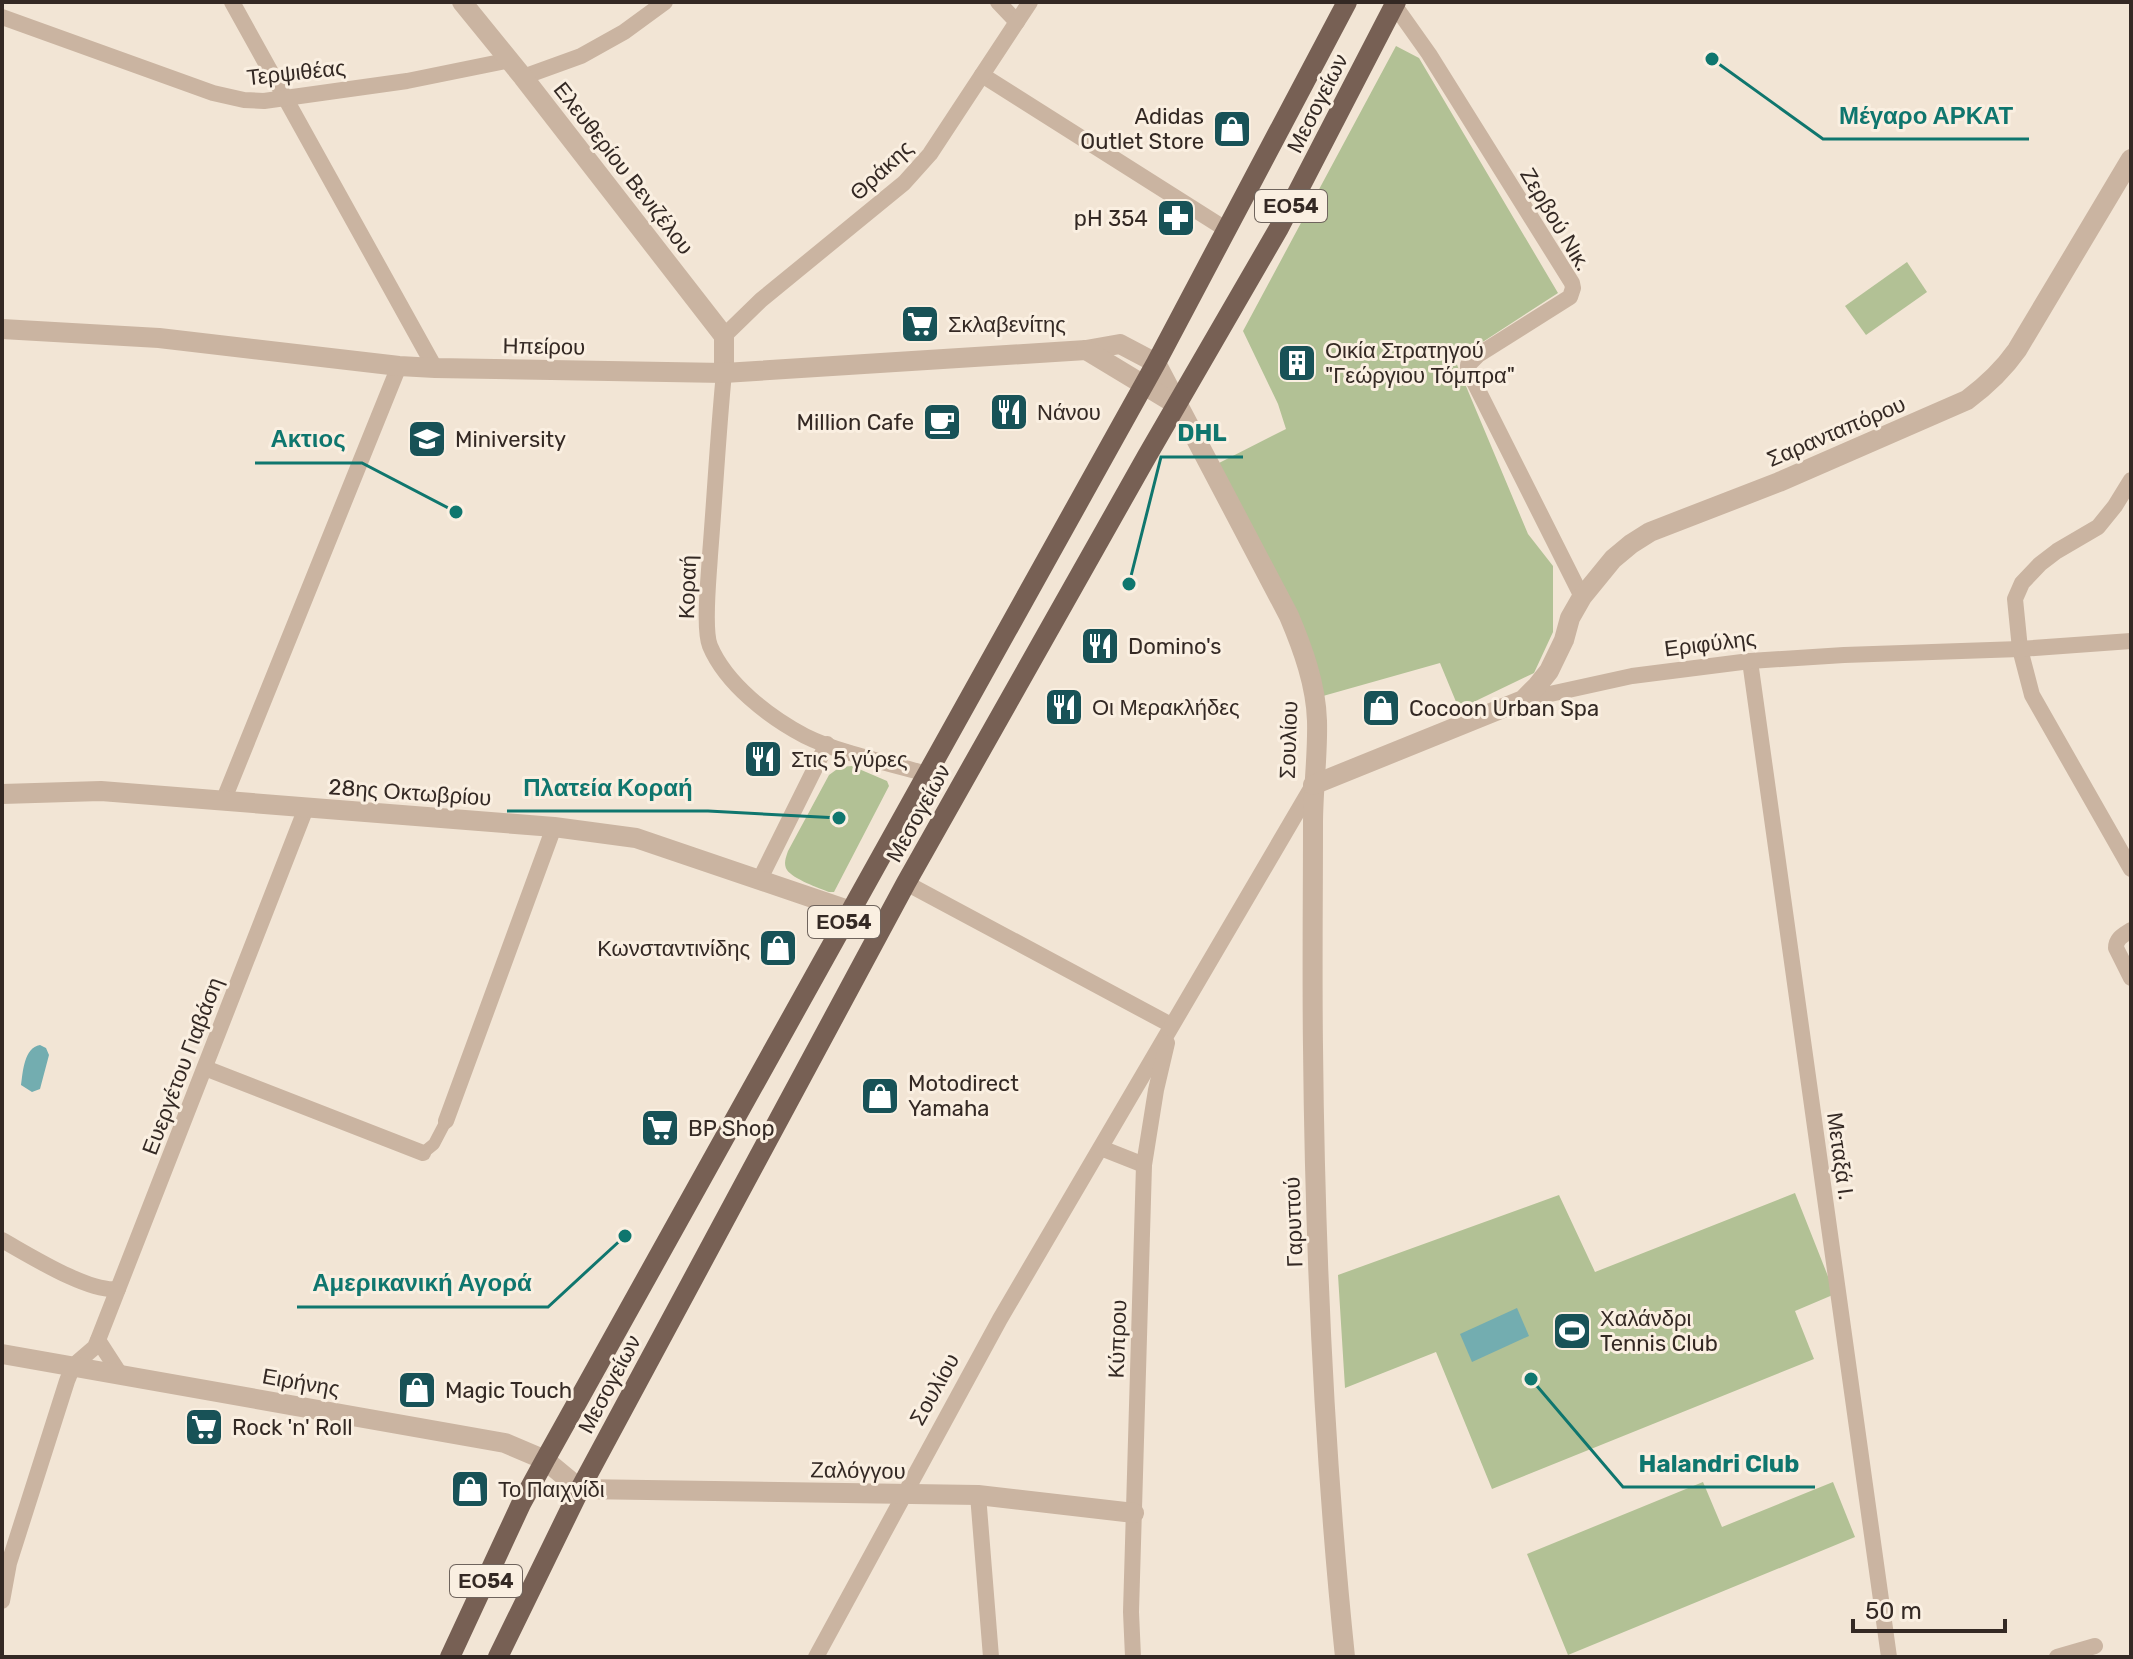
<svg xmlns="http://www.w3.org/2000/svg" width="2133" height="1659" font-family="Rubik,sans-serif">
<rect width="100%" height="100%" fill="#f2e5d5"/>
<!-- green -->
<g fill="#b2c195">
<polygon points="1396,46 1419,58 1558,293 1455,360 1528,534 1553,566 1553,632 1534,673 1459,709 1440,663 1323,696 1219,463 1286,429 1278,404 1243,331"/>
<polygon points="1907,262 1927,292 1866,335 1845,306"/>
<path d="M852,766L887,781L889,786L834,892H829C819,888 793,879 787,870C783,864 786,857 788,851L829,775L840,767Z"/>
<polygon points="1795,1193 1835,1294 1795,1311 1814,1359 1492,1489 1436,1352 1345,1388 1338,1275 1559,1195 1595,1272"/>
<polygon points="1703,1482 1722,1527 1833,1482 1855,1537 1568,1655 1527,1554"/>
</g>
<!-- water -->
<g fill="#73adb0">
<path d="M40,1045L46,1048L49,1055L40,1089L32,1092L21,1085C23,1071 24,1048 40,1045Z"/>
<polygon points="1517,1308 1529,1336 1472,1362 1460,1334"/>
</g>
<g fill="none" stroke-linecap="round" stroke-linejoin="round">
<!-- pedestrian -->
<polyline stroke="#cab4a1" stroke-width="12" points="423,1153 434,1144 446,1121"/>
<!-- minor -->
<g stroke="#cab4a1" stroke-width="16">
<polyline points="232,2 435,368"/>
<polyline points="998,2 1017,22"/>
<polyline points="1395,6 1429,54 1572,283 1573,288 1570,297 1478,355 1468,365 1468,370 1582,597"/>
<polyline points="2,17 213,93 244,100 264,101 407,81 510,60"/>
<polyline points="982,75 1227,230"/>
<polyline points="523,77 581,56 624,32 665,2"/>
<polyline points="724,336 761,300 904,183 930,154 1030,2"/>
<path d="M724,373C718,434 715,494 710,555C709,575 703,629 710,646C726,684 769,717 805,736C839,753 889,763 927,774"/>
<polyline points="2131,480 2115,506 2098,527 2057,551 2040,564 2022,583 2015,599 2020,649 2032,695 2131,869"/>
<polyline points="1750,661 1889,1657"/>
<polyline points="1523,700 1632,676 1750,661 1844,655 2020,649 2131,641"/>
<polyline points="224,799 399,366"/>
<polyline points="759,881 827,744"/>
<polyline points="906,883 1171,1025"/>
<path d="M2131,930C2124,935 2116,938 2116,948L2131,978"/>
<polyline points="205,1068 423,1153"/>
<polyline points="446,1121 554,827"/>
<polyline points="1101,1148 1144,1165"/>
<path d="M2,1240C29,1255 89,1293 118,1289"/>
<polyline points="98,1340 120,1374"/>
<polyline points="978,1495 991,1657"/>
<polyline points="2,1601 9,1563 67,1381 73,1366 95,1347 98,1340 306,808"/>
<polyline points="816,1657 1000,1319 1313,785"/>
<polyline points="1133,1657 1131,1612 1144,1165 1156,1090 1167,1043"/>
<polyline points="2057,1657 2095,1646"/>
</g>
<!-- tertiary -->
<g stroke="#cab4a1" stroke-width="20">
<polyline points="462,2 523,77 724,336 724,373"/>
<path d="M2,329L159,338L399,366L435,368L724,373L1086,350L1120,344L1156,363L1289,616C1303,649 1316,685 1317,721C1318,755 1313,789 1313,824C1313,898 1312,973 1313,1047C1315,1250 1324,1455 1345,1657"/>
<polyline points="1086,350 1177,405"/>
<path d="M1313,785L1523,700L1537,686L1549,671L1564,640L1570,618L1582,597L1613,559L1631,544L1650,532L1779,482L1967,400C1987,385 2003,370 2017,350L2131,159"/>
<polyline points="2,794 101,791 554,827 636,838 851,911"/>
<polyline points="2,1354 505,1443 545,1460 580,1489 978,1495 1134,1513"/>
</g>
<!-- primary -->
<g stroke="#776054" stroke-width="20">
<polyline points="450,1657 521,1504 545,1460 1156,363 1347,2"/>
<polyline points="498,1657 580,1489 906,883 1147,456 1279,228 1396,2"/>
</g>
</g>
<!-- icons -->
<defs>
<symbol id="shop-square" viewBox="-11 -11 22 22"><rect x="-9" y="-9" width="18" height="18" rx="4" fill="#185257" stroke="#faefe1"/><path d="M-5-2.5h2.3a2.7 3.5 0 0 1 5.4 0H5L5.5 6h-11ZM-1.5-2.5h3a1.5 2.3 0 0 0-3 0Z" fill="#fff"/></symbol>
<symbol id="pharmacy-square" viewBox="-11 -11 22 22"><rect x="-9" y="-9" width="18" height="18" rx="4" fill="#185257" stroke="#faefe1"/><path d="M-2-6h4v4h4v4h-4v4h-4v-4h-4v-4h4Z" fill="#fff"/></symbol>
<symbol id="supermarket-square" viewBox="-11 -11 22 22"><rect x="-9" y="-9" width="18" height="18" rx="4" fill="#185257" stroke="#faefe1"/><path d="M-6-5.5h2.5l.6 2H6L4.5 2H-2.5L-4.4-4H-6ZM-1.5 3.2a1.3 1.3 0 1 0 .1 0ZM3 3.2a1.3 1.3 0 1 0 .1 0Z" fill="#fff"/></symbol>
<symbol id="building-square" viewBox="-11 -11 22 22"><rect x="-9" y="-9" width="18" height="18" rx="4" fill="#185257" stroke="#faefe1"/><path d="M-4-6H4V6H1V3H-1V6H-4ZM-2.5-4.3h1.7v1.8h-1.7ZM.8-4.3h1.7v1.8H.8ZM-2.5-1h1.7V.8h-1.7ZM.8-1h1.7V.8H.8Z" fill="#fff"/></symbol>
<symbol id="restaurant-square" viewBox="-11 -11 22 22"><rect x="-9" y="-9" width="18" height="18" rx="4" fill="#185257" stroke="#faefe1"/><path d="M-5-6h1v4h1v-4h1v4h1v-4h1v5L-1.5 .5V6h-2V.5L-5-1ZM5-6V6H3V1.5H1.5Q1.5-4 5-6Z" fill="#fff"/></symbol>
<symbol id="cafe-square" viewBox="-11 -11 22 22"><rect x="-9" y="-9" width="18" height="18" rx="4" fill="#185257" stroke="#faefe1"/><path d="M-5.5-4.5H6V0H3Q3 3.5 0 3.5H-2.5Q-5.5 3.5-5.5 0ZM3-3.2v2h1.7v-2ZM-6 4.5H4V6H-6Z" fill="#fff"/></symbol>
<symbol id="school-square" viewBox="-11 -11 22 22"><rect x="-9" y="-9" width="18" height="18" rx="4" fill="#185257" stroke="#faefe1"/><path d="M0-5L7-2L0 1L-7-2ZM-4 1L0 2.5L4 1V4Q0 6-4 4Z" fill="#fff"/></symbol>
<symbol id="stadium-square" viewBox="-11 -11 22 22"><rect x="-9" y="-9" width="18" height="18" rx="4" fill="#185257" stroke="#faefe1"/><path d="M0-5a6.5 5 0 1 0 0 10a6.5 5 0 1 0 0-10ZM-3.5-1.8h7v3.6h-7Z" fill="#fff"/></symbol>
</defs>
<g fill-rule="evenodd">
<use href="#shop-square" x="1210" y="107" width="44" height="44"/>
<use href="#pharmacy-square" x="1154" y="196" width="44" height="44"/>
<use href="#supermarket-square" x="898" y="302" width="44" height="44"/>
<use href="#building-square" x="1275" y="341" width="44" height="44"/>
<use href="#restaurant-square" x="987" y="390" width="44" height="44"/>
<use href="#cafe-square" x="920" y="400" width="44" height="44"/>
<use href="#school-square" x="405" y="417" width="44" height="44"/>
<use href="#restaurant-square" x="1078" y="624" width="44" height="44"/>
<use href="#restaurant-square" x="1042" y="685" width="44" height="44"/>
<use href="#shop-square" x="1359" y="686" width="44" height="44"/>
<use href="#restaurant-square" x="741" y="737" width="44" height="44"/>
<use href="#shop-square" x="756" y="926" width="44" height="44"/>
<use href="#shop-square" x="858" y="1074" width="44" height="44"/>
<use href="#supermarket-square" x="638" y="1106" width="44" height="44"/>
<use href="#stadium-square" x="1550" y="1309" width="44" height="44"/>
<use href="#shop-square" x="395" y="1368" width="44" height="44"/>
<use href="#supermarket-square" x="182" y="1405" width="44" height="44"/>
<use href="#shop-square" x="448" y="1467" width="44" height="44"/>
</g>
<g text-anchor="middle" stroke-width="6" stroke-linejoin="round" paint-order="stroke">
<!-- shield labels -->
<g fill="#faefe1" stroke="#6f645d" stroke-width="2">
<rect x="1255" y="190" width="72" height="32" rx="6"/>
<rect x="808" y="906" width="72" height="32" rx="6"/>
<rect x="450" y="1565" width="72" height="32" rx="6"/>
</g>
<g font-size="20" font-weight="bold" fill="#342924">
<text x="1291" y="213">ΕΟ54</text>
<text x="844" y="929">ΕΟ54</text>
<text x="486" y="1588">ΕΟ54</text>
</g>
<!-- street labels -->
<g font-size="22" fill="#342924" stroke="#faefe1">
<text transform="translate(296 72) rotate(-6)" y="8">Τερψιθέας</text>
<text transform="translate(1317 103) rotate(-63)" y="8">Μεσογείων</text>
<text transform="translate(624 168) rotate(52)" y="8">Ελευθερίου Βενιζέλου</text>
<text transform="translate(881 170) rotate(-43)" y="8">Θράκης</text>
<text transform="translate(1556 219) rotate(59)" y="8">Ζερβού Νικ.</text>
<text transform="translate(544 346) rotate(1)" y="8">Ηπείρου</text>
<text transform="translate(1836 431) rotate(-23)" y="8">Σαρανταπόρου</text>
<text transform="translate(687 587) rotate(-88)" y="8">Κοραή</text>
<text transform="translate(1710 643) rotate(-7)" y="8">Εριφύλης</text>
<text transform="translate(1288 740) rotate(-88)" y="8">Σουλίου</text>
<text transform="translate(410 792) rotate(4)" y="8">28ης Οκτωβρίου</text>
<text transform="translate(918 813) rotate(-61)" y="8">Μεσογείων</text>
<text transform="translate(182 1066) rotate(-69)" y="8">Ευεργέτου Γιαβάση</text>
<text transform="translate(1841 1156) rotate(82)" y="8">Μεταξά Ι.</text>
<text transform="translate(1293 1222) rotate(-92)" y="8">Γαρυττού</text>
<text transform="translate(1117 1339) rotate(-88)" y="8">Κύπρου</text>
<text transform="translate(301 1382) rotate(10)" y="8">Ειρήνης</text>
<text transform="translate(609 1384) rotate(-62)" y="8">Μεσογείων</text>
<text transform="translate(934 1389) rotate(-61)" y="8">Σουλίου</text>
<text transform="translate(858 1470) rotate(1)" y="8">Ζαλόγγου</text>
</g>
<!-- poi labels -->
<g font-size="22" fill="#342924" stroke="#faefe1" text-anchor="start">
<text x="1204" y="124" text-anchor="end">Adidas<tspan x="1204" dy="25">Outlet Store</tspan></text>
<text x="1148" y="226" text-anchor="end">pH 354</text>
<text x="948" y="332">Σκλαβενίτης</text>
<text x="1325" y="358">Οικία Στρατηγού<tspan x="1325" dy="25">"Γεώργιου Τόμπρα"</tspan></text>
<text x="1037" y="420">Νάνου</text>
<text x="914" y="430" text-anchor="end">Million Cafe</text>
<text x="455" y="447">Miniversity</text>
<text x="1128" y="654">Domino's</text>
<text x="1092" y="715">Οι Μερακλήδες</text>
<text x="1409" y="716">Cocoon Urban Spa</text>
<text x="791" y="767">Στις 5 γύρες</text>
<text x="750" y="956" text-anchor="end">Κωνσταντινίδης</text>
<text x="908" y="1091">Motodirect<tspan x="908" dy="25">Yamaha</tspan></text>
<text x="688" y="1136">BP Shop</text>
<text x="1600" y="1326">Χαλάνδρι<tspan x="1600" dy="25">Tennis Club</tspan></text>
<text x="445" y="1398">Magic Touch</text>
<text x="232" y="1435">Rock 'n' Roll</text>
<text x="498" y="1497">Το Παιχνίδι</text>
</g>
</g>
<!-- callouts -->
<path fill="none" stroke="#0f766e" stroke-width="3" d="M1712 59L1823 139H2029M1129 584L1161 457H1243M456 512L362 463H255M839 818L708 811H507M625 1236L548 1307H297M1531 1379L1623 1487H1815"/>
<g fill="#0f766e" stroke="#faefe1" stroke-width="3">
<circle cx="1712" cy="59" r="8"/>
<circle cx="1129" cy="584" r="8"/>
<circle cx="456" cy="512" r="8"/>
<circle cx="839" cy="818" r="8"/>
<circle cx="625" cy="1236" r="8"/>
<circle cx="1531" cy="1379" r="8"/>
</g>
<g font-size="24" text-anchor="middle" font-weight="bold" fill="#0f766e" stroke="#faefe1" stroke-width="6" stroke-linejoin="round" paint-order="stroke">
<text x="1926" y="124">Μέγαρο ΑΡΚΑΤ</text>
<text x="1202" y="441">DHL</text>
<text x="308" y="447">Ακτιος</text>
<text x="608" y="796">Πλατεία Κοραή</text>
<text x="422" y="1291">Αμερικανική Αγορά</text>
<text x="1719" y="1472">Halandri Club</text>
</g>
<!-- border -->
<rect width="2133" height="1659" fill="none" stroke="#342924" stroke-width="8"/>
<!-- scale -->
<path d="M1853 1619v12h152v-12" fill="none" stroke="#342924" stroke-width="4"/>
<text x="1865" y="1619" font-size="24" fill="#342924" stroke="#faefe1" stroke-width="6" paint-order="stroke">50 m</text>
</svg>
